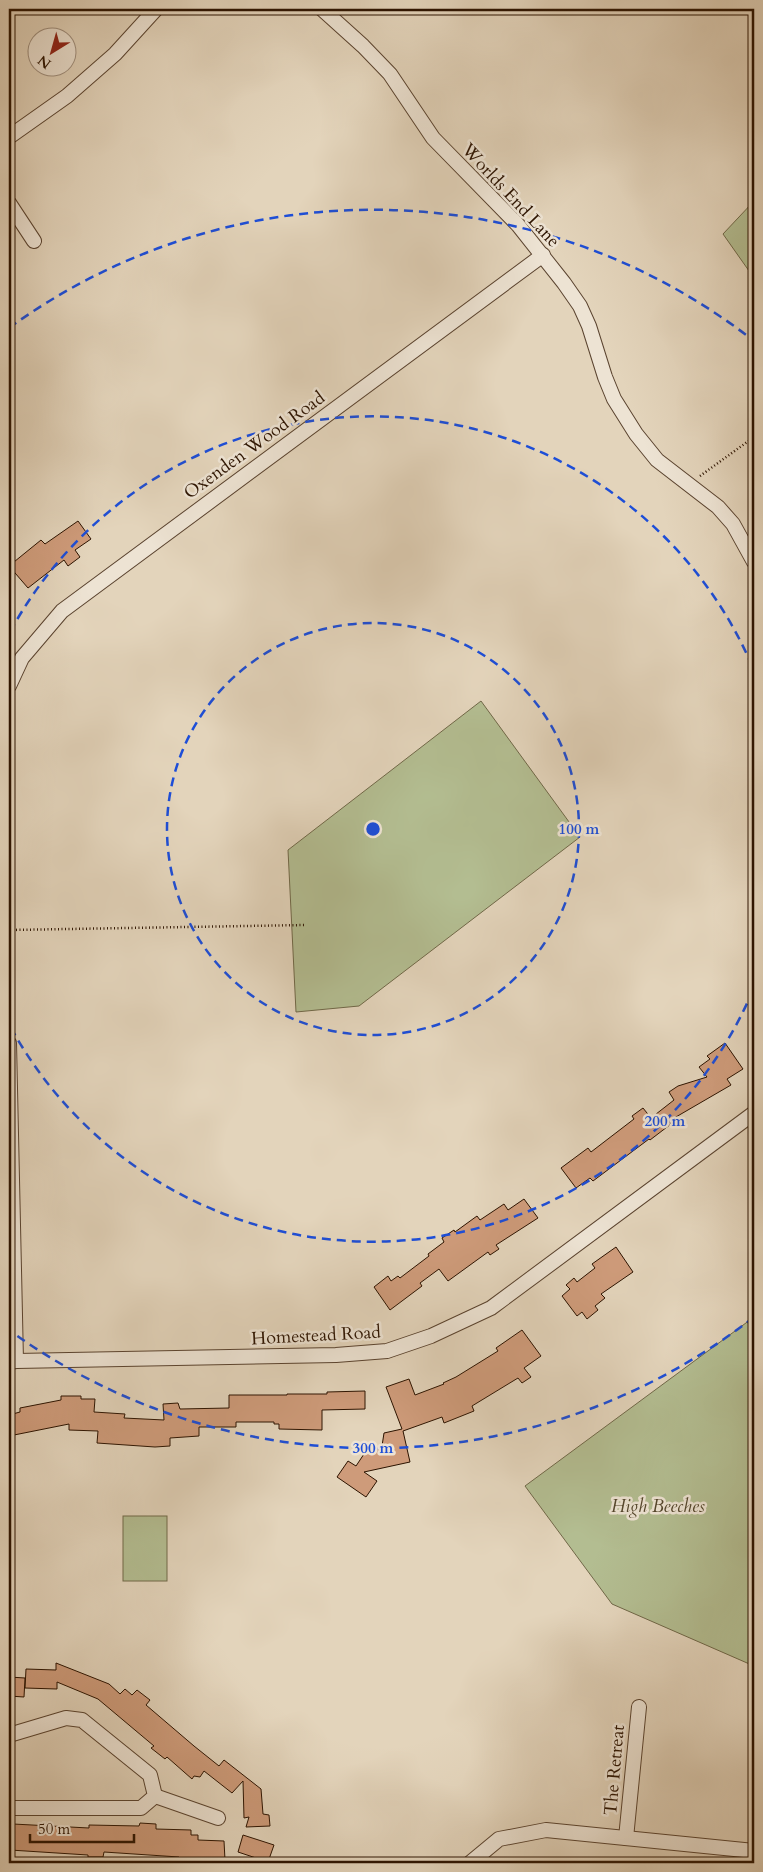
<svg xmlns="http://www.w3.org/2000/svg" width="763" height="1872" font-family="Cardo,serif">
<rect width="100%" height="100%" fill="#e3d4bb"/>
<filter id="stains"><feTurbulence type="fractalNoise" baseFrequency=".004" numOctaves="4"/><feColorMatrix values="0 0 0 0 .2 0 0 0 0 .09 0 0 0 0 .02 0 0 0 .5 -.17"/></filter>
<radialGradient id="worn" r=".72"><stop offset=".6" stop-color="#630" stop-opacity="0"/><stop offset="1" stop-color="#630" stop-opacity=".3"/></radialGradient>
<!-- green -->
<g fill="#b3bd91" stroke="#706848">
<polygon points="754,201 754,278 723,234"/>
<polygon points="481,701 580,837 359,1006 296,1012 288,850"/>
<polygon points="754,1317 754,1666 612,1604 525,1486"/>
<rect x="123" y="1516" width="44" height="65"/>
</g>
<!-- building -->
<g fill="#ce9b7a" stroke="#2c1300">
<polygon points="78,521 91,539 75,550 80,557 68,566 64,560 28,588 9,566 41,540 45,544"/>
<polygon points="725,1043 743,1069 727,1079 731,1085 669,1121 671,1124 650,1140 649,1139 593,1181 590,1178 576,1188 561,1168 588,1148 591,1152 634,1119 632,1116 643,1108 651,1118 674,1100 669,1092 678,1086 707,1077 699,1067 710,1059 707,1056"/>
<polygon points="524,1199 538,1218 496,1245 499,1249 490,1255 488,1252 448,1281 439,1269 420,1283 422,1286 390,1310 374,1287 388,1276 391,1281 398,1276 400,1278 429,1256 428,1254 444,1242 442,1238 454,1230 455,1232 477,1216 480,1220 504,1204 508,1210"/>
<polygon points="616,1247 633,1272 601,1294 605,1298 595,1306 598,1310 587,1319 582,1312 577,1316 562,1296 570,1289 566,1285 574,1278 577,1282 595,1268 592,1264"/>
<polygon points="522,1330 541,1356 524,1368 531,1377 522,1383 518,1378 472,1406 474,1411 444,1423 442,1417 403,1431 410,1462 364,1472 377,1481 366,1497 337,1477 348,1461 356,1466 366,1451 382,1446 384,1433 402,1429 386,1387 409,1379 415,1395 444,1384 443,1383 456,1377 498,1351 496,1348"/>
<polygon points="365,1391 365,1409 322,1410 322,1430 279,1429 279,1424 274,1424 274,1422 236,1422 236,1427 199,1427 199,1436 170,1438 170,1446 155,1447 97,1443 98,1431 69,1430 69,1424 9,1436 9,1415 20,1412 20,1408 61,1400 61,1396 81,1396 81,1399 95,1399 94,1412 125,1414 124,1418 164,1420 163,1404 178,1403 180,1409 229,1408 229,1395 287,1395 287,1394 327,1394 327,1392"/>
<polygon points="56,1663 109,1684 120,1694 125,1689 132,1695 137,1690 150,1700 146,1705 194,1746 219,1766 224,1760 261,1789 263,1814 269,1815 270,1826 246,1827 249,1817 244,1818 243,1781 232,1793 204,1771 200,1777 194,1776 192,1779 167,1757 165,1759 151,1748 154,1746 98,1699 57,1682 57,1689 25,1688 26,1669 56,1670"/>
<polygon points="9,1677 25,1678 24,1697 9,1696"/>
<polygon points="140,1823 156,1824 156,1829 191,1830 191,1835 198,1835 198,1840 224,1841 225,1860 198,1858 198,1861 179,1860 179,1857 104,1852 103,1857 88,1857 88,1855 10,1850 9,1827 12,1827 13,1824 89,1828 89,1825 139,1826"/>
<polygon points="243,1835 274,1845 268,1862 238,1852"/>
</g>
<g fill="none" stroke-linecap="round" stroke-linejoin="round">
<defs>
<g id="minor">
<polyline points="322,9 363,46 390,74 433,138 518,225 564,283 580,306 589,326 605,377 614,399 636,434 657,460 718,507 733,524 754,562"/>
<polyline points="9,137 67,96 115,54 156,9"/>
<polyline points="9,203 34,241"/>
<polyline points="9,686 22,658 62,611 543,255"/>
<polyline points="9,1043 16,1361"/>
<polyline points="9,1362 16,1361 336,1355 387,1351 431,1336 491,1308 754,1113"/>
<polyline points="9,1735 66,1718 82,1720 150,1775 155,1796 141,1808 9,1808"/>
<polyline points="155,1796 218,1818"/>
<polyline points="626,1838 639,1707"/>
<polyline points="470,1863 499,1839 546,1830 754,1851"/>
</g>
</defs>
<!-- minor casing -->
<use href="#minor" stroke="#5a432f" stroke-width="16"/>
<!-- path -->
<g stroke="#2c1300" stroke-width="2.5" stroke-dasharray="1 2.5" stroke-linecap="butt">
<polyline points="700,476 754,437"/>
<polyline points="9,930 305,925"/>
</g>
<!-- minor -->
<use href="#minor" stroke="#ede3d3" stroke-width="14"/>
</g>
<!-- distance rings -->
<g fill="none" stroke="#1d4ed8" stroke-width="2.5" stroke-dasharray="9 6">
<circle cx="373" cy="829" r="206"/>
<path d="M753 990A413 413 0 0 1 10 1026M10 632A413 413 0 0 1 753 668"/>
<path d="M754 1317A619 619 0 0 1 9 1330M9 328A619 619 0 0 1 754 341"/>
</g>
<g text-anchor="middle" stroke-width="5" stroke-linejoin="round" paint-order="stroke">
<!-- street labels -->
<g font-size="18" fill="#2c1300" stroke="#ede3d3">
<text transform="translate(511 195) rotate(47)" y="6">Worlds End Lane</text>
<text transform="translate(254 445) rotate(-36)" y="6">Oxenden Wood Road</text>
<text transform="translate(316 1335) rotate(-3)" y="6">Homestead Road</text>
<text transform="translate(614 1770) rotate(-85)" y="6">The Retreat</text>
</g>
<!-- park labels -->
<g font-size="18" font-style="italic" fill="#54462c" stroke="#ede3d3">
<text x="658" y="1512">High Beeches</text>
</g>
</g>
<circle cx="373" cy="829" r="8" fill="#1d4ed8" stroke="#ede3d3" stroke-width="2.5"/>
<g font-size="15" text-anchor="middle" font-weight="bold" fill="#1d4ed8" stroke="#ede3d3" stroke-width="5" stroke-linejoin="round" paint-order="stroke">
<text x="579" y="834">100 m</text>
<text x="665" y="1126">200 m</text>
<text x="373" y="1453">300 m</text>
</g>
<!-- margin -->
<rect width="763" height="1872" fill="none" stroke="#e3d4bb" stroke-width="30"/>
<rect x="10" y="10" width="743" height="1852" fill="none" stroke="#2c1300" stroke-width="2.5"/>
<rect x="15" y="15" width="733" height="1842" fill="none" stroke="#2c1300"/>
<!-- north arrow -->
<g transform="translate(52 52) rotate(217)"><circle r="24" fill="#ede3d3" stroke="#a0907f"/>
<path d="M0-4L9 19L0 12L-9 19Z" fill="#8f2418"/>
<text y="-8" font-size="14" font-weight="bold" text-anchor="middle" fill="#2c1300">N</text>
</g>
<!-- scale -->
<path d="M30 1834v8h104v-8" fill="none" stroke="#2c1300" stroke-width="2.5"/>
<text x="38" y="1834" font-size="15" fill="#2c1300" stroke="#ede3d3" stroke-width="4" paint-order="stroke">50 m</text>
<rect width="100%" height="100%" filter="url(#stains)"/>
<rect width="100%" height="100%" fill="url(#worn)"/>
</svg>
